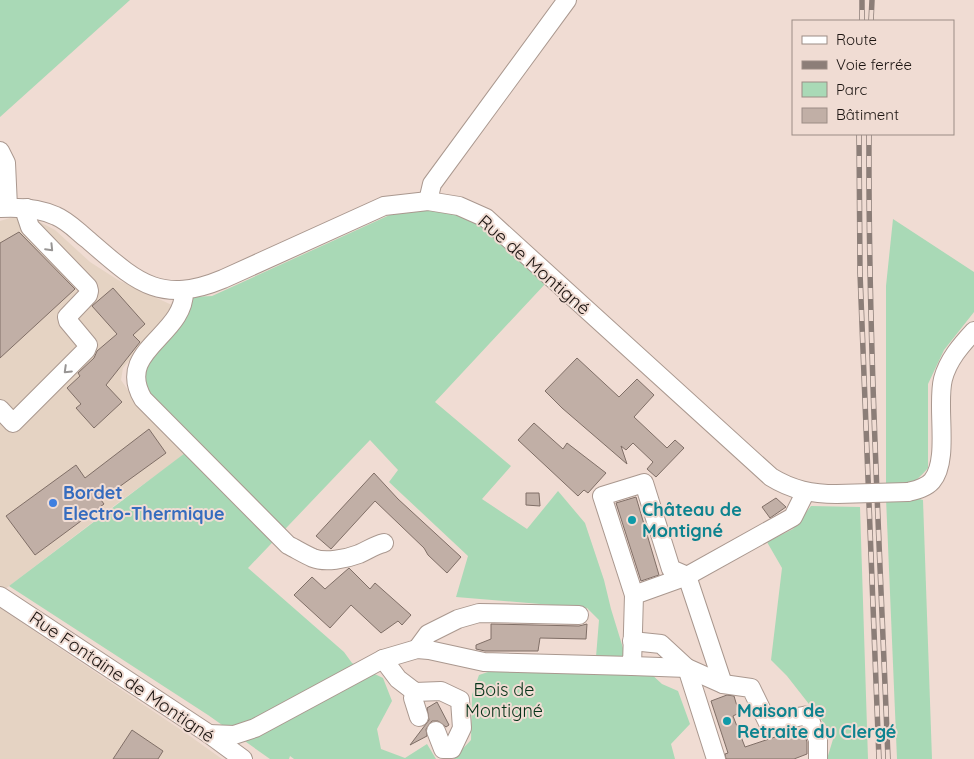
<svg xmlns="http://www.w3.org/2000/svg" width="974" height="759" font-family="Quicksand,sans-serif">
<rect width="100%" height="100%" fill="#f0dcd3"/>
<!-- industrial -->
<g fill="#e5d3c3">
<polygon points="13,217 36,220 55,230 90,262 118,280 174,306 123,368 121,380 136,402 185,454 115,505 0,593 0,221"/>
<polygon points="0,608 187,734 222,759 0,759"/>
</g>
<!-- green -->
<g fill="#a9d9b6">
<polygon points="0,0 130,0 0,117"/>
<polygon points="442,208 483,226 546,283 435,402 511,466 482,499 527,529 558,491 585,523 604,580 611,609 623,648 662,684 678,691 690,724 671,744 675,759 453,759 471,740 472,695 479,675 500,668 596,657 599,620 587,608 456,597 468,556 389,482 398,470 370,440 248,568 344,652 352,663 383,678 392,701 377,729 381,749 405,758 427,744 436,759 294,759 290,756 289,759 270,759 208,715 9,586 193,447 146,395 143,363 182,314 193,297 212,296 394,213"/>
<path d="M893,219L974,272V312L944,350L928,384V468C912,486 910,485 886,486V286Z"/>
<polygon points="908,496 923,500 932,759 897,759 886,498"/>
<polygon points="811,506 860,507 868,759 827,759 834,736 787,676 771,660 782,568 767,542 793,529"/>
</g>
<!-- building -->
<g fill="#c1afa6" stroke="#806f67">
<polygon points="19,232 75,289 0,358 0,243"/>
<polygon points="113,288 145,324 133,335 140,342 106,385 122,402 94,428 76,408 81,404 67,388 80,376 78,373 94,358 97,351 117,334 92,306"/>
<polygon points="577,358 619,397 637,379 654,395 634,417 667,448 675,440 684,448 656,477 647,469 653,462 633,443 626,450 621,446 627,464 562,408 545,391"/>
<polygon points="534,423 563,449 567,443 606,473 588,493 584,490 578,496 518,440"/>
<polygon points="149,429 166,453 101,500 104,504 35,555 6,516 76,465 85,478"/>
<polygon points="374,473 398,499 461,557 447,573 428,555 424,548 375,501 331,549 316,536"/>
<polygon points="526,493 539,493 540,506 526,505"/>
<polygon points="636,497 659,575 641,581 616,503"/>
<polygon points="776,498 786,507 770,518 762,507"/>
<polygon points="349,568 370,589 375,583 411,615 402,625 398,621 381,633 351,605 330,628 294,595 312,577 325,589"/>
<polygon points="491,624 579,626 587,624 586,639 540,638 538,651 485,651 476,649 476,645 491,639"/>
<polygon points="727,695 734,696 739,713 733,716 745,747 802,728 807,742 807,754 794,759 726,759 725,754 728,753 711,701"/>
<polygon points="437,702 449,725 446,727 438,721 432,721 426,729 427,736 410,745 429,720 427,708"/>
<polygon points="132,730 163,751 158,759 113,759"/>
</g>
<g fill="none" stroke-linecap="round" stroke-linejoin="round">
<defs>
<g id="minor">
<polyline points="0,151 6,163 8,207"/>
<polyline points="428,201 432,184 567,0"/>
<path d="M0,208C19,207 39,208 56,216C68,221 77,231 87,239C135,280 158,306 223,279L384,206L428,201L459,206L486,218L771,477C792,490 812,494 837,494"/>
<path d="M184,290C186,336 114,350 143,399L288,545C296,549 304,554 313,558C325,563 346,559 359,554C368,550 375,545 384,543"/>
<polyline points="0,409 13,423 86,350 88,345 68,321 67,317 88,295 89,291 88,287 30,227 26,215 27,208"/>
<path d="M908,492C916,490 926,488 932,481C950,460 936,406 943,379C948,360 961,345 974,331"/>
<polyline points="634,595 602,496 644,483 671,569 687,576 723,684"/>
<polyline points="0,596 209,734 243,759"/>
<polyline points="632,641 661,644 687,668 716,759"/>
<polyline points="417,649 428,634 458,619 479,613 579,615"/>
<polyline points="383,659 398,679 415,692 441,691 460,700 462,728 452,749 443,749 436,731"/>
<polyline points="632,666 687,668 723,684 751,688 768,723 808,715 818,740 818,759"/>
<polyline points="415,692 413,698 419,717"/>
<polyline points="209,734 234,735 255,728 383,659 417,649 429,650 484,662 632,666 634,595 687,576 793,517 805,493"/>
</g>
</defs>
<!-- minor casing -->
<use href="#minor" stroke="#aa988f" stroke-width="20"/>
<!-- minor -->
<use href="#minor" stroke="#fff" stroke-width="18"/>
<defs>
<g id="rail">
<polyline points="862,21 862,0"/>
<polyline points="871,21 872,0"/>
<polyline points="859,134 860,273 879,759"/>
<path d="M869,134C868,342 880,551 888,759"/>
</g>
</defs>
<!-- rail casing -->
<use href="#rail" stroke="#8c7e78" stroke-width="5.5"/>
<!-- rail -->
<use href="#rail" stroke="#f0dcd3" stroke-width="4" stroke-dasharray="11" stroke-linecap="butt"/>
<defs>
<polyline id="minor-bridge" points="837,494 908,492"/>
</defs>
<!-- minor-bridge casing -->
<use href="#minor-bridge" stroke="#aa988f" stroke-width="20" stroke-linecap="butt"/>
<!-- minor-bridge -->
<use href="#minor-bridge" stroke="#fff" stroke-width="18"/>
</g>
<!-- one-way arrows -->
<defs><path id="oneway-chevron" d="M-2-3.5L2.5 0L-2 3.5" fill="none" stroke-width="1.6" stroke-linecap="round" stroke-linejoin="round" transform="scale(1.25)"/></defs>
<g stroke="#989594">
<use href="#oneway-chevron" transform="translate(50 248) rotate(46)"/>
<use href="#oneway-chevron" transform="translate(67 370) rotate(136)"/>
</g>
<!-- markers -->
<circle fill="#3f7fe0" stroke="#f0dcd3" stroke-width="2" cx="53" cy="503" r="5"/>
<g fill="#0f9aa8" stroke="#f0dcd3" stroke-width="2">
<circle cx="632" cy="520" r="5"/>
<circle cx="727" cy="721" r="5"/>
</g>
<g text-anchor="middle" stroke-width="4" stroke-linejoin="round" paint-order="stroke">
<!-- street labels -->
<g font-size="18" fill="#1b1411" stroke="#f0dcd3">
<text transform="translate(534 265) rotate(41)" y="6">Rue de Montigné</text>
<text transform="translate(122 677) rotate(34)" y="6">Rue Fontaine de Montigné</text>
</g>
<!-- shop labels -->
<g font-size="18" font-weight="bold" fill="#366cbe" stroke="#f0dcd3" text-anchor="start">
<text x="63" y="499">Bordet<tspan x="63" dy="21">Electro-Thermique</tspan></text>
</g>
<!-- culture labels -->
<g font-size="18" font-weight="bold" fill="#0d838f" stroke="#f0dcd3" text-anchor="start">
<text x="642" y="516">Château de<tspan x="642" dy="21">Montigné</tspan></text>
<text x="737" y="717">Maison de<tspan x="737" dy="21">Retraite du Clergé</tspan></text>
</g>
<!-- park labels -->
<g font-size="18" fill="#063319" stroke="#f0dcd3">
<text x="504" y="696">Bois de<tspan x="504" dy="21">Montigné</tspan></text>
</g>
</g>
<!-- legend -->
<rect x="792" y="20" width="162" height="115" fill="#f0dcd3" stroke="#9b8c85"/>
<rect x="802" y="36" width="25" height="8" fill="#ffffff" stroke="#9b8c85"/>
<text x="836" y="45" font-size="15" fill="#1b1411">Route</text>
<rect x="802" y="61" width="25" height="8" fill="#8c7e78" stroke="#9b8c85"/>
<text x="836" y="70" font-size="15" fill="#1b1411">Voie ferrée</text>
<rect x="802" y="82" width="25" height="15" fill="#a9d9b6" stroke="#9b8c85"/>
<text x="836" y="95" font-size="15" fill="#1b1411">Parc</text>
<rect x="802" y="108" width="25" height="15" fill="#c1afa6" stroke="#9b8c85"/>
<text x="836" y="120" font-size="15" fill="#1b1411">Bâtiment</text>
</svg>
